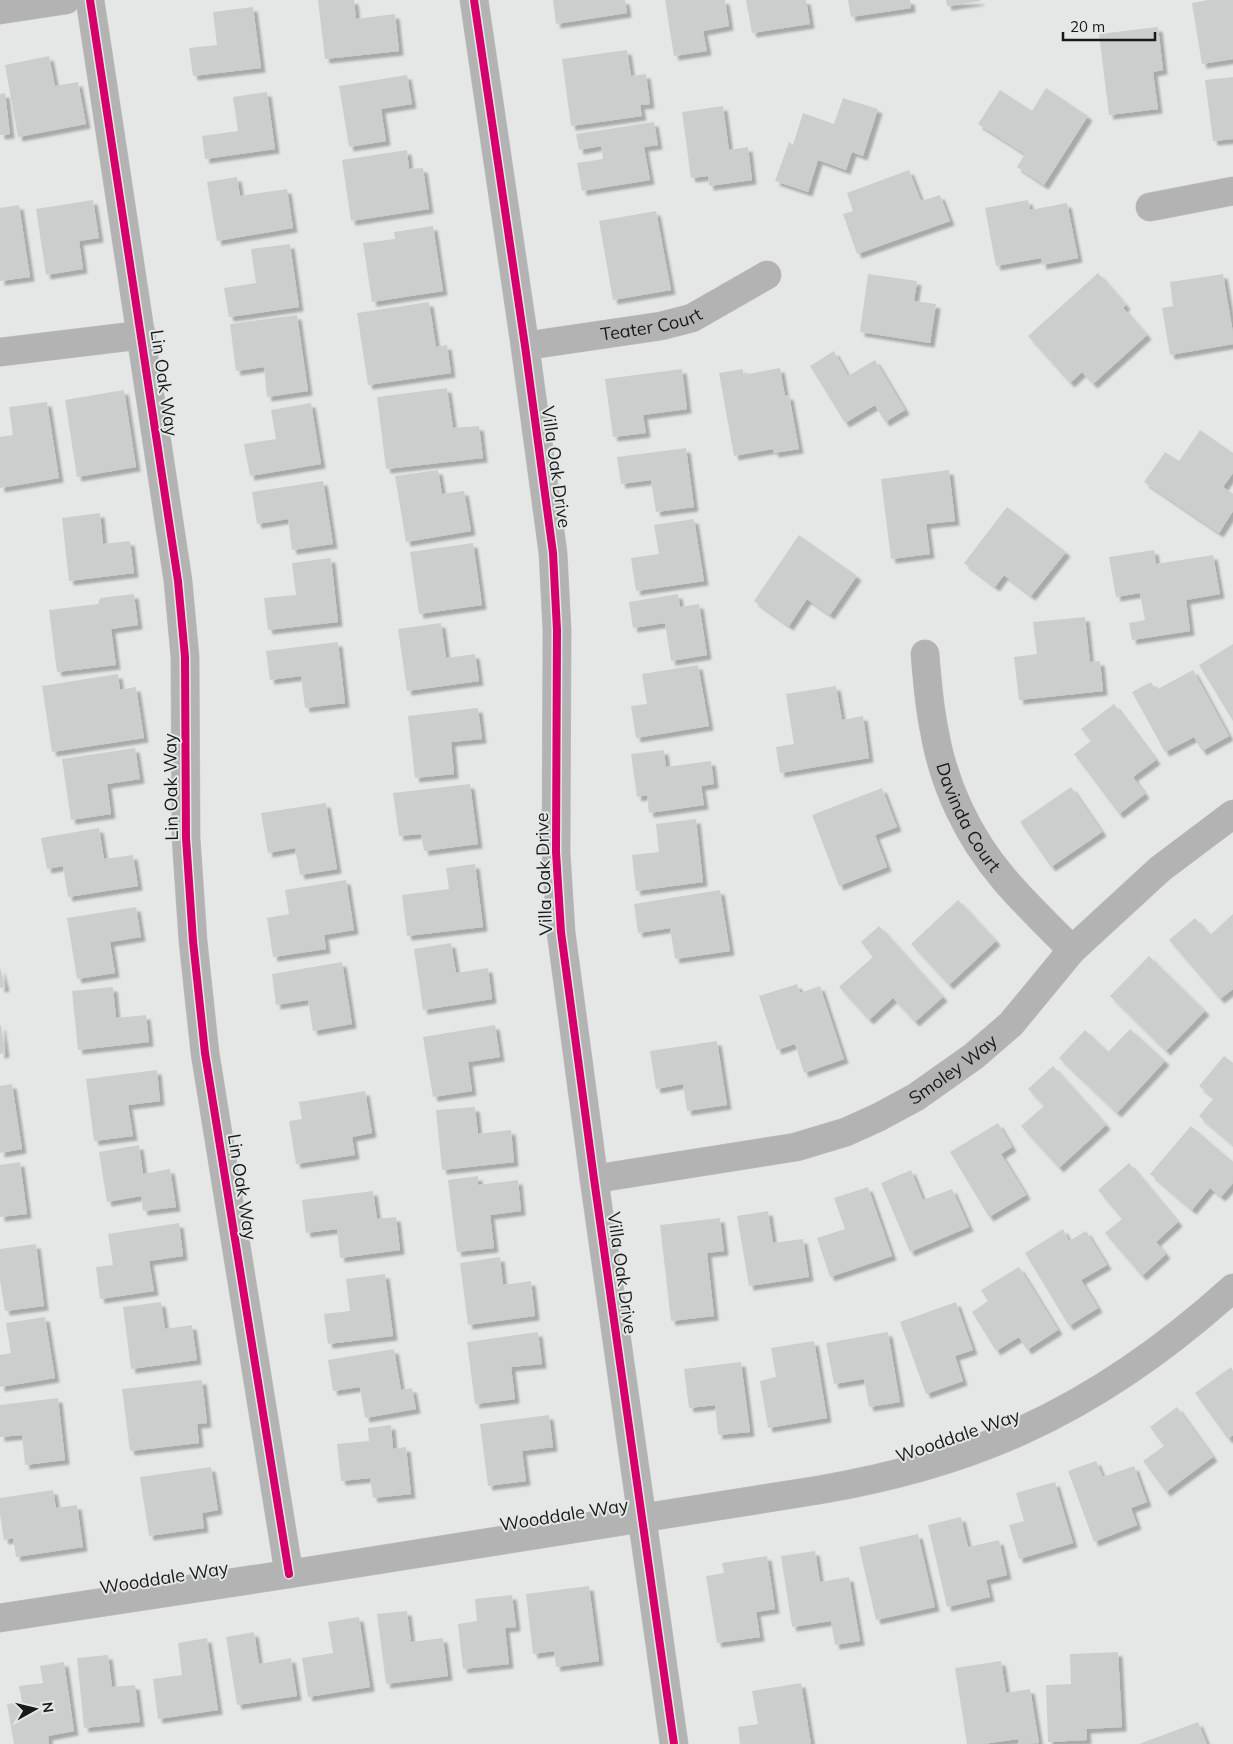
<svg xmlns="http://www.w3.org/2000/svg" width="1233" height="1744" font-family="Mulish,sans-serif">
<defs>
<filter id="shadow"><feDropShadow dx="4.5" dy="4.5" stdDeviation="1" flood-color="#0004"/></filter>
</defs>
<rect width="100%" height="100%" fill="#e5e7e6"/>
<!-- building -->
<g fill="#cccecd" filter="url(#shadow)">
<polygon points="318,0 354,0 356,19 395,14 399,51 325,59"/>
<polygon points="553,0 625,0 627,13 556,24"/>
<polygon points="665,0 725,0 729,26 703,31 707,51 674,56"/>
<polygon points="746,0 806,0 810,24 752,33"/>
<polygon points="848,0 910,0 911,8 851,17"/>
<polygon points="946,0 980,0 980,1 947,6"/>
<polygon points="1208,0 1233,0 1233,59 1202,64 1192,3"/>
<polygon points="253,7 261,68 193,76 189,48 217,45 213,12"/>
<polygon points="1158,27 1163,70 1153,72 1158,109 1109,115 1099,34"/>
<polygon points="627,50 631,76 646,74 650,104 640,105 642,116 571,126 562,59"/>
<polygon points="49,56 55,86 78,82 86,124 18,137 5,65"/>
<polygon points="407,75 412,104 381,109 386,141 349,147 339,86"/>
<polygon points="1233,77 1233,139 1213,141 1205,80"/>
<polygon points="1046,88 1088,116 1044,185 1017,167 1025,154 978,124 1000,90 1032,111"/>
<polygon points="267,92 275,149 205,159 202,136 238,131 233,97"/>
<polygon points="5,93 10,134 0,135 0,94"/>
<polygon points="843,98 878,109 863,156 852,152 846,170 818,160 808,192 775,181 789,142 793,145 803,113 834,124"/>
<polygon points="723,106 729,150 748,147 752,180 709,186 708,176 691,178 682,112"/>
<polygon points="654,122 658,145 644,147 650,180 582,191 577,163 603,159 601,146 579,150 576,134"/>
<polygon points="407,150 409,169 423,168 429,209 351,221 342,160"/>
<polygon points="909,170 921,201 940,195 950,221 857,254 843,214 853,211 847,193"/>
<polygon points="237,177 240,196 287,189 293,228 217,241 207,182"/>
<polygon points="93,200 99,238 79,241 83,269 46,275 36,209"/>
<polygon points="1028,200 1030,210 1067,203 1078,258 1042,265 1041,258 996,266 985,208"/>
<polygon points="19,205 30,277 0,281 0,208"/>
<polygon points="656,211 671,290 613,300 599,221"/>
<polygon points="433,226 443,291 372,302 363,243 395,239 394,232"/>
<polygon points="290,244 299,307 229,317 224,288 256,283 251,249"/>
<polygon points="1098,273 1126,305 1123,308 1147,335 1093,384 1082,372 1070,383 1028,336"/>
<polygon points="868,274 917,281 914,301 936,304 930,343 860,332"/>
<polygon points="1223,274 1233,333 1233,344 1170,355 1162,308 1173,306 1170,282"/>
<polygon points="429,302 436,347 447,345 451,373 368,385 357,313"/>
<polygon points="297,315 308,391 267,397 264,367 236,371 230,324"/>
<polygon points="834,351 848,376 875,360 905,410 885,422 875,405 845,423 810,366"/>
<polygon points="780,368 785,396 789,395 799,449 774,453 773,449 734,456 719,373 743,369 743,375"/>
<polygon points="682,369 687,409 643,415 646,433 613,437 605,379"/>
<polygon points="447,388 453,428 479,426 483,458 386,469 377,397"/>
<polygon points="124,390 136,467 77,477 65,400"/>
<polygon points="47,402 59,478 0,488 0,437 13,435 9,407"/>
<polygon points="311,403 321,464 250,476 244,444 276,439 271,410"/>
<polygon points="1200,430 1233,453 1233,473 1223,487 1233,494 1233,511 1219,533 1144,482 1165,452 1179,461"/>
<polygon points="686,448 694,507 656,512 651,480 621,484 617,457"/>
<polygon points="438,470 442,494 464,491 471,531 406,542 395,476"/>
<polygon points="949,470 955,521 926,524 930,554 891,559 881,479"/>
<polygon points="323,481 333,544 292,550 288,519 257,524 252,492"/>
<polygon points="1007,507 1066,552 1031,596 1004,575 995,587 964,563"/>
<polygon points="100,513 103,544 130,541 134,573 69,581 62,518"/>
<polygon points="694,519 704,581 636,591 631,558 659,554 654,525"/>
<polygon points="799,535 857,576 830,615 807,599 789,626 754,601"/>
<polygon points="473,543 482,605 419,614 410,552"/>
<polygon points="1154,550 1156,564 1213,555 1220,594 1186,600 1190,631 1132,640 1129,623 1145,620 1140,593 1116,597 1109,557"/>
<polygon points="331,558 338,622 268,630 264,598 296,595 292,563"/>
<polygon points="134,594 138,625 111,629 116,665 57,672 49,610 98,604 100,598"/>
<polygon points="678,594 680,607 699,604 707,655 671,661 665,623 633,628 629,602"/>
<polygon points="1085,617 1090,662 1100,661 1103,691 1019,700 1014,657 1037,654 1033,622"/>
<polygon points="441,623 446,658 475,654 479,681 407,691 398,629"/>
<polygon points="338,642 345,703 305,708 301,676 270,680 266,651"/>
<polygon points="1233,644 1233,721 1199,665"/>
<polygon points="698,665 709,726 636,738 631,706 647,704 642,674"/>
<polygon points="1193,670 1229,736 1202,751 1194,737 1165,752 1132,692 1151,682 1156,690"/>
<polygon points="118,674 120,690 136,687 144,738 52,752 42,686"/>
<polygon points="836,686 842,720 863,716 869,758 780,773 776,747 794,744 786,694"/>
<polygon points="1114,704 1156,760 1133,777 1145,794 1119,814 1074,754 1091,741 1081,729"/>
<polygon points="478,708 482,739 451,742 454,774 415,778 408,716"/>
<polygon points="135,748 140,779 107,784 111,814 71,820 62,759"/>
<polygon points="664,750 666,767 711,761 714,784 701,786 704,805 649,813 647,795 637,797 631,754"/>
<polygon points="470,784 478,844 424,851 421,834 399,836 393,793"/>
<polygon points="1071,787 1102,832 1051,867 1020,822"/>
<polygon points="882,788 897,827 875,835 887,867 839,886 812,815"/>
<polygon points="326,803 337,869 300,875 295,848 268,853 261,813"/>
<polygon points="696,819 703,882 636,891 632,855 659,852 656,824"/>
<polygon points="99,828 104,859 133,855 138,886 68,897 63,866 47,869 41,838"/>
<polygon points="475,864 483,927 407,936 402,895 449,889 446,868"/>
<polygon points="346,880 354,930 324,935 326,949 273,957 267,918 289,914 285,890"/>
<polygon points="720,890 730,951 675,959 670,928 638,933 634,904"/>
<polygon points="958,900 996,941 949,985 911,944"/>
<polygon points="136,907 141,937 110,942 115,973 77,979 67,918"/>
<polygon points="1233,914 1233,989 1220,999 1169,940 1195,918 1210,935"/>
<polygon points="879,926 943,997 915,1022 893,998 869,1020 839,987 873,957 861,942"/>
<polygon points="451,943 456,973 488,968 492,999 423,1010 414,949"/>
<polygon points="1149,956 1205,1011 1166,1051 1110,996"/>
<polygon points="342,962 352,1024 313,1031 308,1000 276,1005 272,974"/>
<polygon points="0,967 5,987 0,988"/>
<polygon points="797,984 800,993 820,986 844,1059 804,1073 795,1044 777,1050 759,996"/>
<polygon points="113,987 116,1018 146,1015 149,1042 78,1050 72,991"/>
<polygon points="1,1025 5,1053 0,1054 0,1026"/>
<polygon points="495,1025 500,1057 468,1062 472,1091 433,1097 423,1037"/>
<polygon points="1130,1029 1165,1061 1117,1113 1059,1058 1085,1030 1108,1052"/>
<polygon points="717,1041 727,1105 687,1111 683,1084 656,1089 650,1051"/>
<polygon points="1224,1056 1233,1063 1233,1145 1199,1116 1214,1098 1199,1086"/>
<polygon points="1053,1066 1106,1125 1059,1168 1021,1126 1044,1106 1028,1089"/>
<polygon points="157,1070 160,1101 128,1105 133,1136 94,1141 86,1079"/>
<polygon points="12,1084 22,1149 0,1153 0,1086"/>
<polygon points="365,1091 372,1133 352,1137 355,1155 296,1164 289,1121 302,1119 299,1102"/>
<polygon points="475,1107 478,1134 511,1130 514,1162 442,1170 436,1110"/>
<polygon points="998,1123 1012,1147 1001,1154 1026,1195 989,1217 950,1152"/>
<polygon points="1191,1126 1233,1162 1233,1183 1221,1197 1210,1188 1192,1210 1150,1174"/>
<polygon points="139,1145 143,1174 170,1169 176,1207 143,1211 141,1196 107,1202 99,1152"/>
<polygon points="20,1162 27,1214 0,1217 0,1165"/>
<polygon points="1129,1163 1178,1222 1156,1242 1166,1254 1142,1276 1105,1233 1122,1219 1098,1190"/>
<polygon points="911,1170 923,1200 952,1189 969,1227 910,1252 881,1183"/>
<polygon points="478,1176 478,1185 518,1180 521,1211 490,1215 494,1248 457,1252 448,1180"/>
<polygon points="868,1187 892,1256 830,1277 817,1238 845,1229 834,1198"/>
<polygon points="373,1191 377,1219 396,1217 400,1250 340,1258 337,1229 306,1233 302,1200"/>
<polygon points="768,1211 773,1243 803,1239 809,1277 749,1286 737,1216"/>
<polygon points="720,1218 724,1251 707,1253 714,1316 671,1321 660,1225"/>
<polygon points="179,1223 183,1256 149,1261 154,1291 100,1299 96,1267 113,1265 108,1234"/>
<polygon points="1063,1229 1069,1241 1086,1231 1107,1265 1081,1280 1098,1308 1069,1326 1025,1253"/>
<polygon points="36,1244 44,1306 5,1311 0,1281 0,1249"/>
<polygon points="500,1257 503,1285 531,1281 535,1316 468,1325 460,1263"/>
<polygon points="1019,1267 1058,1330 1027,1350 1019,1337 996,1351 972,1312 988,1301 981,1290"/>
<polygon points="385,1274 393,1336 328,1344 324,1314 350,1311 346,1279"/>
<polygon points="161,1302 165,1329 192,1325 197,1360 131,1369 123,1307"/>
<polygon points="956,1302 973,1350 955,1356 963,1381 926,1394 900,1322"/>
<polygon points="45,1317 55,1378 0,1387 0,1355 11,1353 6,1323"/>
<polygon points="538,1332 542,1364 511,1367 515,1399 475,1404 467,1342"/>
<polygon points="888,1332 900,1402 869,1407 864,1379 834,1384 826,1343"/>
<polygon points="814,1341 827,1418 768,1428 760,1381 776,1377 771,1348"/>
<polygon points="394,1349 401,1390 412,1388 416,1409 365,1418 360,1387 333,1391 328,1360"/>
<polygon points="741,1362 750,1432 718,1435 715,1405 689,1408 684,1369"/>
<polygon points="1231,1367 1233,1371 1233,1435 1228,1439 1195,1393"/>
<polygon points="202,1380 207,1423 197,1424 199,1443 130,1451 122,1389"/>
<polygon points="58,1398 65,1460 25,1465 22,1435 0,1437 0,1405"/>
<polygon points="1177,1407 1213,1457 1166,1492 1143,1461 1164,1446 1150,1427"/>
<polygon points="549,1415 553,1447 522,1451 526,1481 488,1486 480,1424"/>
<polygon points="391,1425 393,1449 406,1447 411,1494 373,1498 370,1478 341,1481 337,1444 369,1441 368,1428"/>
<polygon points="1096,1461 1103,1477 1134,1466 1147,1502 1131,1508 1137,1525 1094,1542 1068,1471"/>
<polygon points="211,1467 218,1510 202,1513 204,1528 149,1536 140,1477"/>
<polygon points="1055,1482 1073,1543 1019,1559 1009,1525 1024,1521 1016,1493"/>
<polygon points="53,1490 56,1508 77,1505 83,1547 16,1557 13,1538 4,1540 0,1514 0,1498"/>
<polygon points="961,1517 968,1547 999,1540 1007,1575 986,1580 990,1597 947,1607 928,1525"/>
<polygon points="918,1534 935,1607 876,1620 859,1547"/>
<polygon points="815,1551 820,1582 849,1577 860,1641 835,1645 831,1621 792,1627 781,1556"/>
<polygon points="767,1556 775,1609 756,1612 760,1637 717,1643 706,1576 724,1573 722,1563"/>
<polygon points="589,1586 599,1661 556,1667 554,1651 533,1654 526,1594"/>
<polygon points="512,1595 516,1627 505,1628 509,1664 463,1669 458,1624 477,1621 475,1599"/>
<polygon points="407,1611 411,1642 443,1638 448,1676 386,1684 377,1614"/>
<polygon points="359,1617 370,1687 308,1697 302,1658 333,1653 328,1622"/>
<polygon points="254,1632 259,1664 291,1658 297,1696 237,1705 226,1637"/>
<polygon points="207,1638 218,1710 158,1719 153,1679 182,1675 178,1643"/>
<polygon points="1118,1652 1122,1727 1086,1729 1087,1740 1048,1742 1046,1685 1071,1684 1070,1654"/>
<polygon points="108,1655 112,1687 135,1685 140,1722 84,1728 77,1658"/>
<polygon points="1001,1661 1006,1693 1030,1689 1039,1743 1019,1744 1018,1739 983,1744 967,1744 955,1668"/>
<polygon points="64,1662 74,1731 48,1736 49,1744 14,1744 7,1704 22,1702 19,1686 43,1683 40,1666"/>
<polygon points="801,1683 811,1744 740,1744 738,1727 758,1724 752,1691"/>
<polygon points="1198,1722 1207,1744 1139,1744"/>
</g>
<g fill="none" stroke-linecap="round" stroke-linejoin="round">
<defs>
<g id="minor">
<polyline points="90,0 178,581 185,657 186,838 193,941 205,1053 289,1574"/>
<polyline points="474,0 525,346 553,553 557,630 556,852 561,932 594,1179 674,1744"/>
<polyline points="0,10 66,0"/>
<polyline points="1150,207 1233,191"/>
<path id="s1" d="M525,346L661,326L692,318L767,275"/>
<polyline points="0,352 142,335"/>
<path id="s2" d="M925,654C927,679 929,705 934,729C943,784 968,837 1004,879C1025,904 1050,927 1072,950"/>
<path id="s3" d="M594,1179L796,1147L846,1132L879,1117L916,1097L974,1056L1011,1024L1072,950L1160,869L1233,814"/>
<path d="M0,1618L289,1574L819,1490C889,1478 958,1460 1023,1430C1100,1395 1170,1345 1233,1288"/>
</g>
</defs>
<!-- minor casing -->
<use href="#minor" stroke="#c0c2c1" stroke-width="29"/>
<!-- minor -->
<use href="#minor" stroke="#b3b3b3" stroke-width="28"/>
<defs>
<g id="cycleway">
<polyline points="90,0 178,581 185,657 186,838 193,941 205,1053 289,1574"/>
<polyline points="474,0 525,346 553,553 557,630 556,852 561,932 594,1179 674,1744"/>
</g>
</defs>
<!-- cycleway casing -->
<use href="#cycleway" stroke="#e4e8e5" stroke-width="11"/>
<!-- cycleway -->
<use href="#cycleway" stroke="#d6006c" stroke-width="8"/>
</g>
<g text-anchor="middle" stroke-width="4" stroke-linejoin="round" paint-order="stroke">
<!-- street labels -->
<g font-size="18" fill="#181a19" stroke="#e4e8e5">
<text dy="6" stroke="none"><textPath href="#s1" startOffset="128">Teater Court</textPath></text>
<text transform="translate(164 383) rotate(82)" y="6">Lin Oak Way</text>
<text transform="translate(556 467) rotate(82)" y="6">Villa Oak Drive</text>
<text transform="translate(171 787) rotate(-91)" y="6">Lin Oak Way</text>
<text dy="6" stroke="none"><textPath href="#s2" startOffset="171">Davinda Court</textPath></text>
<text transform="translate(544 874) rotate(-92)" y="6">Villa Oak Drive</text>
<text dy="6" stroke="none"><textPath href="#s3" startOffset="381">Smoley Way</textPath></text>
<text transform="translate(242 1187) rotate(81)" y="6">Lin Oak Way</text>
<text transform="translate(622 1273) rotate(82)" y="6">Villa Oak Drive</text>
<text transform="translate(958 1436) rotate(-19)" y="6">Wooddale Way</text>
<text transform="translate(564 1515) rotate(-9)" y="6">Wooddale Way</text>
<text transform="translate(164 1578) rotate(-9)" y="6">Wooddale Way</text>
</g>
</g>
<!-- north arrow -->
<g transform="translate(35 1709) rotate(82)" stroke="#e4e8e5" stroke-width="4" paint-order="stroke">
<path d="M0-4L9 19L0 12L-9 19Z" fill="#181a19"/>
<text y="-8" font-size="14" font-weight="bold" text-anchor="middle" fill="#181a19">N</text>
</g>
<!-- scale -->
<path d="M1063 32v8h92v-8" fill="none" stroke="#181a19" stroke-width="2.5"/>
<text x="1070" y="32" font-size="15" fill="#181a19" stroke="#e4e8e5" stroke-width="4" paint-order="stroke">20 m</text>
</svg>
